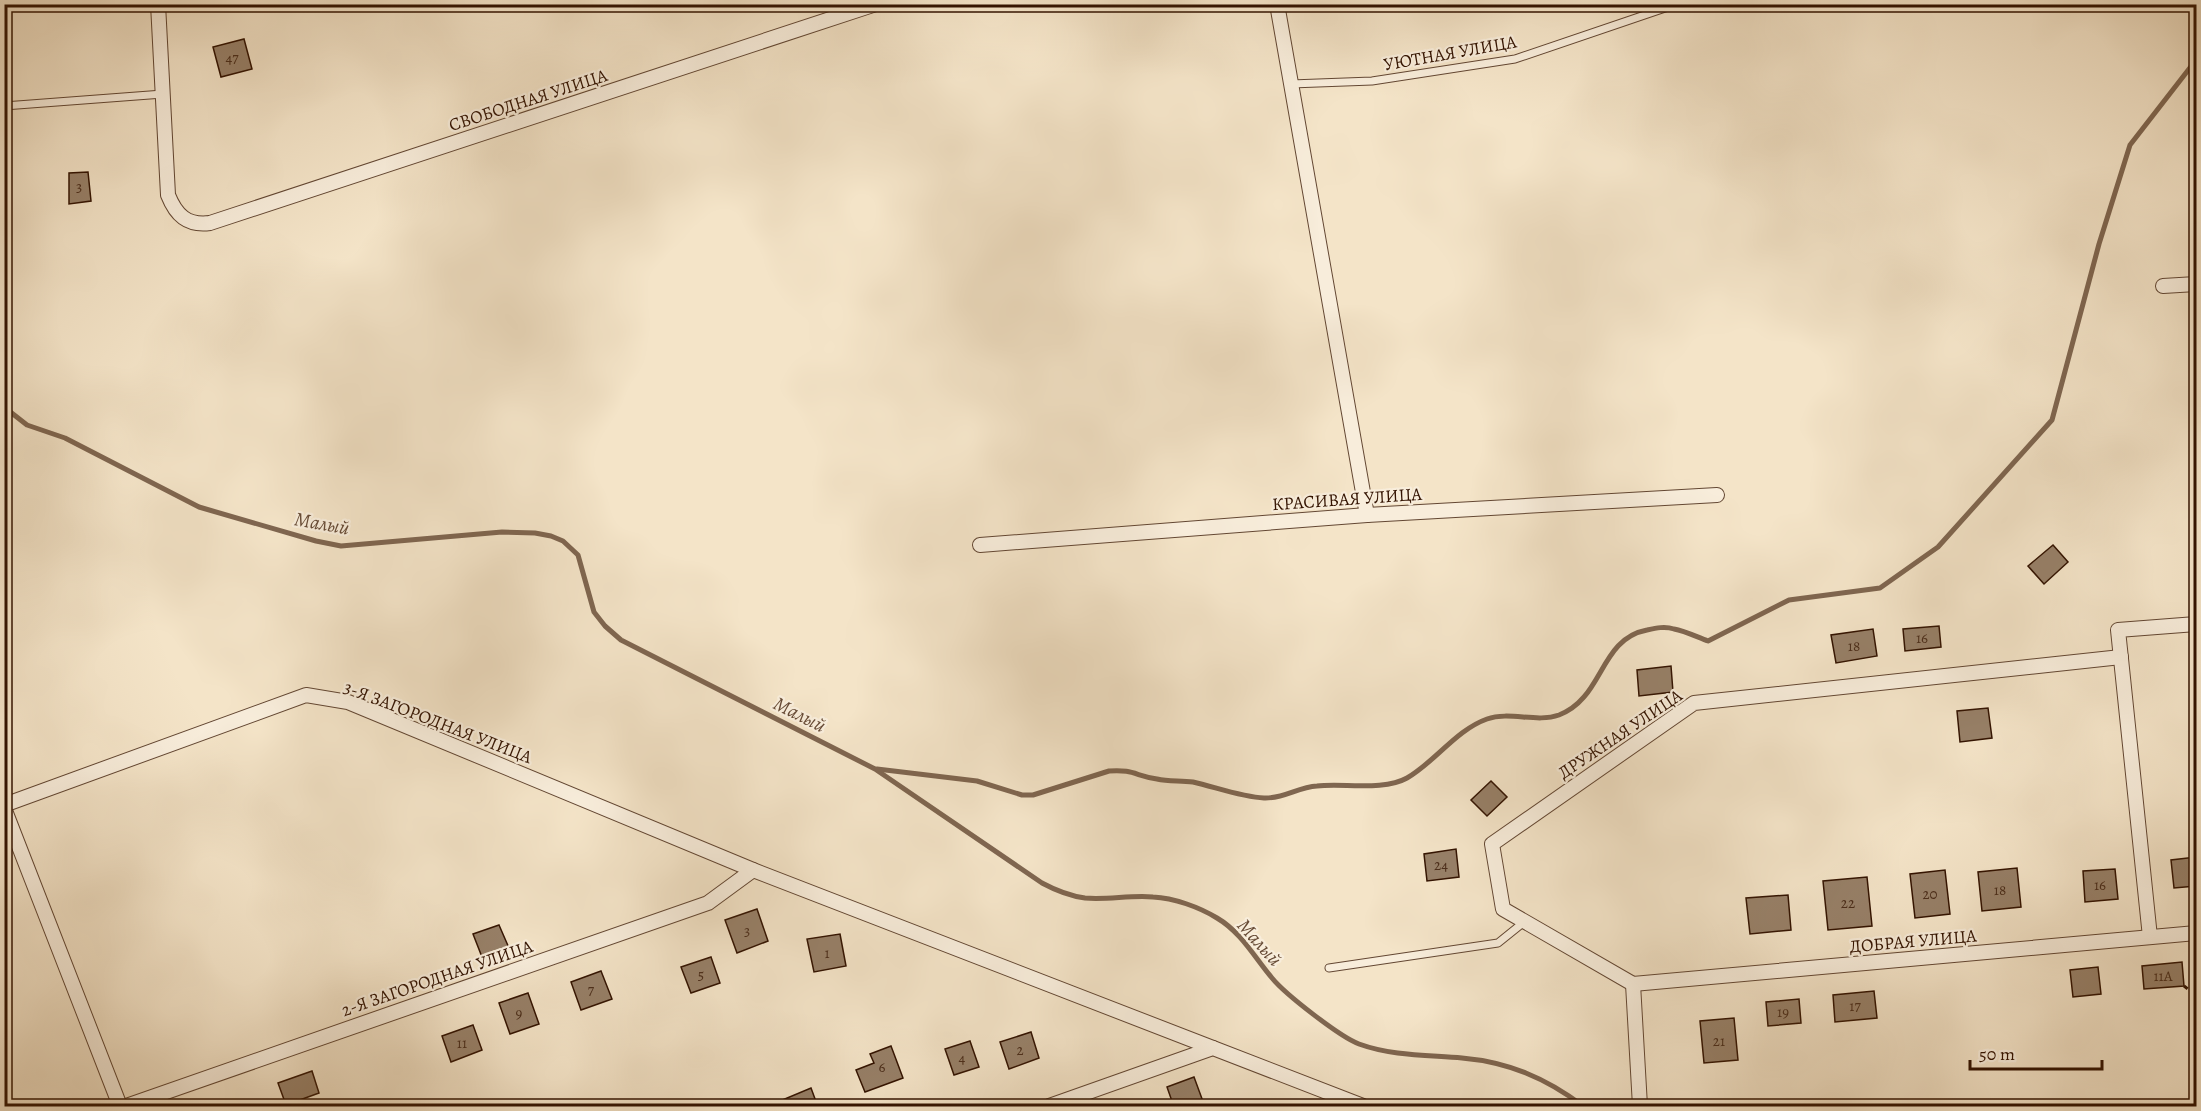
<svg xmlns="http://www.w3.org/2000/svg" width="2201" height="1111" font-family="Alegreya,serif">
<rect width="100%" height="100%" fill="#f4e4c8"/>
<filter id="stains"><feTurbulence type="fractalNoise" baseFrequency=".00333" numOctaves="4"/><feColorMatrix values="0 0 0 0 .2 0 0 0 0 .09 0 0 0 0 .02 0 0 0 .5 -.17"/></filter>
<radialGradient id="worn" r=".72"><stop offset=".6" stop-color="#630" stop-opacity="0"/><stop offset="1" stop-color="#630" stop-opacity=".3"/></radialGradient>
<!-- green -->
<polygon fill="#d3c0a6" stroke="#836a54" stroke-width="1.5" points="2145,1100 2146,1106 2080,1106"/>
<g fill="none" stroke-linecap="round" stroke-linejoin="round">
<!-- stream -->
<g stroke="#7f6650" stroke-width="5">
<path d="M4,407L27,425L65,438L199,507L316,541L341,546L502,532L535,533L551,536L563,541L578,555L594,612L605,626L621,640L875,769L1042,883C1055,890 1070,896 1085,898C1107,900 1131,895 1153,897C1174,898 1199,907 1217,918C1241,932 1255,958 1272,978C1285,994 1340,1037 1359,1044C1392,1056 1427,1055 1462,1058C1508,1062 1546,1078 1583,1106"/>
<path d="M877,769L977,781L1022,795H1033L1109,771C1133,769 1136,776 1157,779C1169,782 1181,780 1193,782C1215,787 1242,797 1264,798C1283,799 1298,787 1317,786C1342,783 1384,791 1407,778C1435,762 1456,730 1487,719C1510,711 1536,723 1559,715C1604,698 1599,639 1647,630C1656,628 1665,626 1674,629C1685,631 1697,637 1708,641L1789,600L1880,588L1938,547L2052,420L2099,244L2130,145L2196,60"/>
</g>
</g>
<!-- building -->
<g fill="#978068" stroke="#331301" stroke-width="1.5">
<polygon points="244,39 252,69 221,77 213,47"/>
<polygon points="88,172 91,201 69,204 69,173"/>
<polygon points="2053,545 2068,562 2044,584 2028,566"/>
<polygon points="1939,626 1941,647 1905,651 1903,629"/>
<polygon points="1873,629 1877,656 1836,663 1831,635"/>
<polygon points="1671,666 1673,692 1639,696 1637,670"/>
<polygon points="1988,708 1992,738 1960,742 1957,711"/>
<polygon points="1491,781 1507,797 1487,816 1471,800"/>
<polygon points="1456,849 1459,877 1427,881 1424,854"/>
<polygon points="2196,857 2196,886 2174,888 2171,860"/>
<polygon points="2017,868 2021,907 1982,911 1978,872"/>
<polygon points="2115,869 2118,899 2085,902 2083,871"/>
<polygon points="1945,870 1950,914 1915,918 1910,874"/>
<polygon points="1867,877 1872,926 1828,930 1823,881"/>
<polygon points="1788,895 1791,930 1750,934 1746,898"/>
<polygon points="757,909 768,941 737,953 725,920"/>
<polygon points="499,925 509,948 482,957 473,934"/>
<polygon points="840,934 846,966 814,972 807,939"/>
<polygon points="711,957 720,983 691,993 681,967"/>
<polygon points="2182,962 2184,986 2144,989 2142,966"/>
<polygon points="2098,967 2101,994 2073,997 2070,970"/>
<polygon points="601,971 612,999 581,1010 571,982"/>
<polygon points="1874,991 1877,1018 1835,1022 1833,995"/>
<polygon points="528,993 539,1024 510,1034 499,1003"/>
<polygon points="1799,999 1801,1023 1768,1026 1766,1002"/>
<polygon points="1734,1018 1738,1060 1704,1063 1700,1021"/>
<polygon points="473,1025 482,1050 451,1062 442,1036"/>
<polygon points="1031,1032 1039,1058 1009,1069 1000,1042"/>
<polygon points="970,1041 979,1067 954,1075 945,1049"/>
<polygon points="891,1046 903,1078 865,1092 856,1070 874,1063 870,1054"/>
<polygon points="312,1071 319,1093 286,1105 278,1083"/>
<polygon points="1194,1077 1205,1107 1174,1107 1167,1087"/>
<polygon points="811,1088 818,1107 768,1107 768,1106"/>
</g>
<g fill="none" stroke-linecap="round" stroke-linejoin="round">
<defs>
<g id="service">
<polyline points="1291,84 1372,81 1515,59 1677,4"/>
<polyline points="4,106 163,94"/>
<polyline points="1329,968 1498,943 1524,922"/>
</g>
<g id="minor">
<path d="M158,4L168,195C176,215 187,226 210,223L876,4"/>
<polyline points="1277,4 1367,515"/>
<polyline points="2163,286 2196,284"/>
<polyline points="980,545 1367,515 1717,495"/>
<polyline points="4,805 306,695 348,702 753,870 1213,1048"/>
<polyline points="4,808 120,1106"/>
<polyline points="2150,937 2118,630 2196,624"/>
<polyline points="1633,984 1503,909 1492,844 1694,703 2121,657"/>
<polyline points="1633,984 2196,933"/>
<polyline points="1633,984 1640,1106"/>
<polyline points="126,1106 708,903 753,870"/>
<polyline points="1049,1106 1213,1048 1363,1106"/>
</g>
</defs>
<!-- service casing -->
<use href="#service" stroke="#634733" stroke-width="9"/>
<!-- minor casing -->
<use href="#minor" stroke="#634733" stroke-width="16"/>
<!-- path -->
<polyline stroke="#331301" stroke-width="3" stroke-dasharray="4.5 3" stroke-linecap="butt" points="2184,986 2196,995"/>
<!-- service -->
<use href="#service" stroke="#f8eddb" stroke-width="7"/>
<!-- minor -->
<use href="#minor" stroke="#f8eddb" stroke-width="14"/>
</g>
<g text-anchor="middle" stroke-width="4.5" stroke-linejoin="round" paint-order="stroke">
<!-- number labels -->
<g font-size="15" fill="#4c2e1b">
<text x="232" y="63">47</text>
<text x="79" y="192">3</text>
<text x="1922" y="643">16</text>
<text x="1854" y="651">18</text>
<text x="1441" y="870">24</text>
<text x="2100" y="890">16</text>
<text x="2000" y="895">18</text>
<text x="1930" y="899">20</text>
<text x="1848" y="908">22</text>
<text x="747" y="936">3</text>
<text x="827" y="958">1</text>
<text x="701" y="980">5</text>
<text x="2163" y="981">11А</text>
<text x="591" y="995">7</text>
<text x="1855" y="1011">17</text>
<text x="1783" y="1017">19</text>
<text x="519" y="1018">9</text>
<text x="1719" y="1046">21</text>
<text x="462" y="1048">11</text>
<text x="1020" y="1055">2</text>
<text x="962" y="1063">4</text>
<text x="882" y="1072">6</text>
</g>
<!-- street labels -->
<g font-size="18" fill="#331301" stroke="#f8eddb">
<text transform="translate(1450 53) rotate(-10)" y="6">УЮТНАЯ УЛИЦА</text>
<text transform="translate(528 100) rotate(-18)" y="6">СВОБОДНАЯ УЛИЦА</text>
<text transform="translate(1347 499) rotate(-4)" y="6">КРАСИВАЯ УЛИЦА</text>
<text transform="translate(438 722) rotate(21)" y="6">3-Я ЗАГОРОДНАЯ УЛИЦА</text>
<text transform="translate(1620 734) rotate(-34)" y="6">ДРУЖНАЯ УЛИЦА</text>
<text transform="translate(1913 941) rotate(-5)" y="6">ДОБРАЯ УЛИЦА</text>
<text transform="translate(437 978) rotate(-19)" y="6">2-Я ЗАГОРОДНАЯ УЛИЦА</text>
</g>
<!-- water labels -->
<g font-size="20" font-style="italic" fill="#664a35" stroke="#f8eddb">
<text transform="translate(322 523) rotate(10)" y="7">Малый</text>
<text transform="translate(800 714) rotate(27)" y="7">Малый</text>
<text transform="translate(1260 942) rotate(48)" y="7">Малый</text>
</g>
</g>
<!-- margin -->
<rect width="2201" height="1111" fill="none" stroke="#f4e4c8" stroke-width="24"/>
<rect x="6" y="6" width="2189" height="1099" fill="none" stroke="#331301" stroke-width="3"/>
<rect x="12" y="12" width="2177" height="1087" fill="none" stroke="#331301" stroke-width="1.5"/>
<!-- scale -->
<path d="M1970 1060v9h132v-9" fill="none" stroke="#331301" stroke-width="3"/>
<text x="1979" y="1060" font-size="18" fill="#331301" stroke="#f8eddb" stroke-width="4.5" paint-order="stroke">50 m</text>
<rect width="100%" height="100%" filter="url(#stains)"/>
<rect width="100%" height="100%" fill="url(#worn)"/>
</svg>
